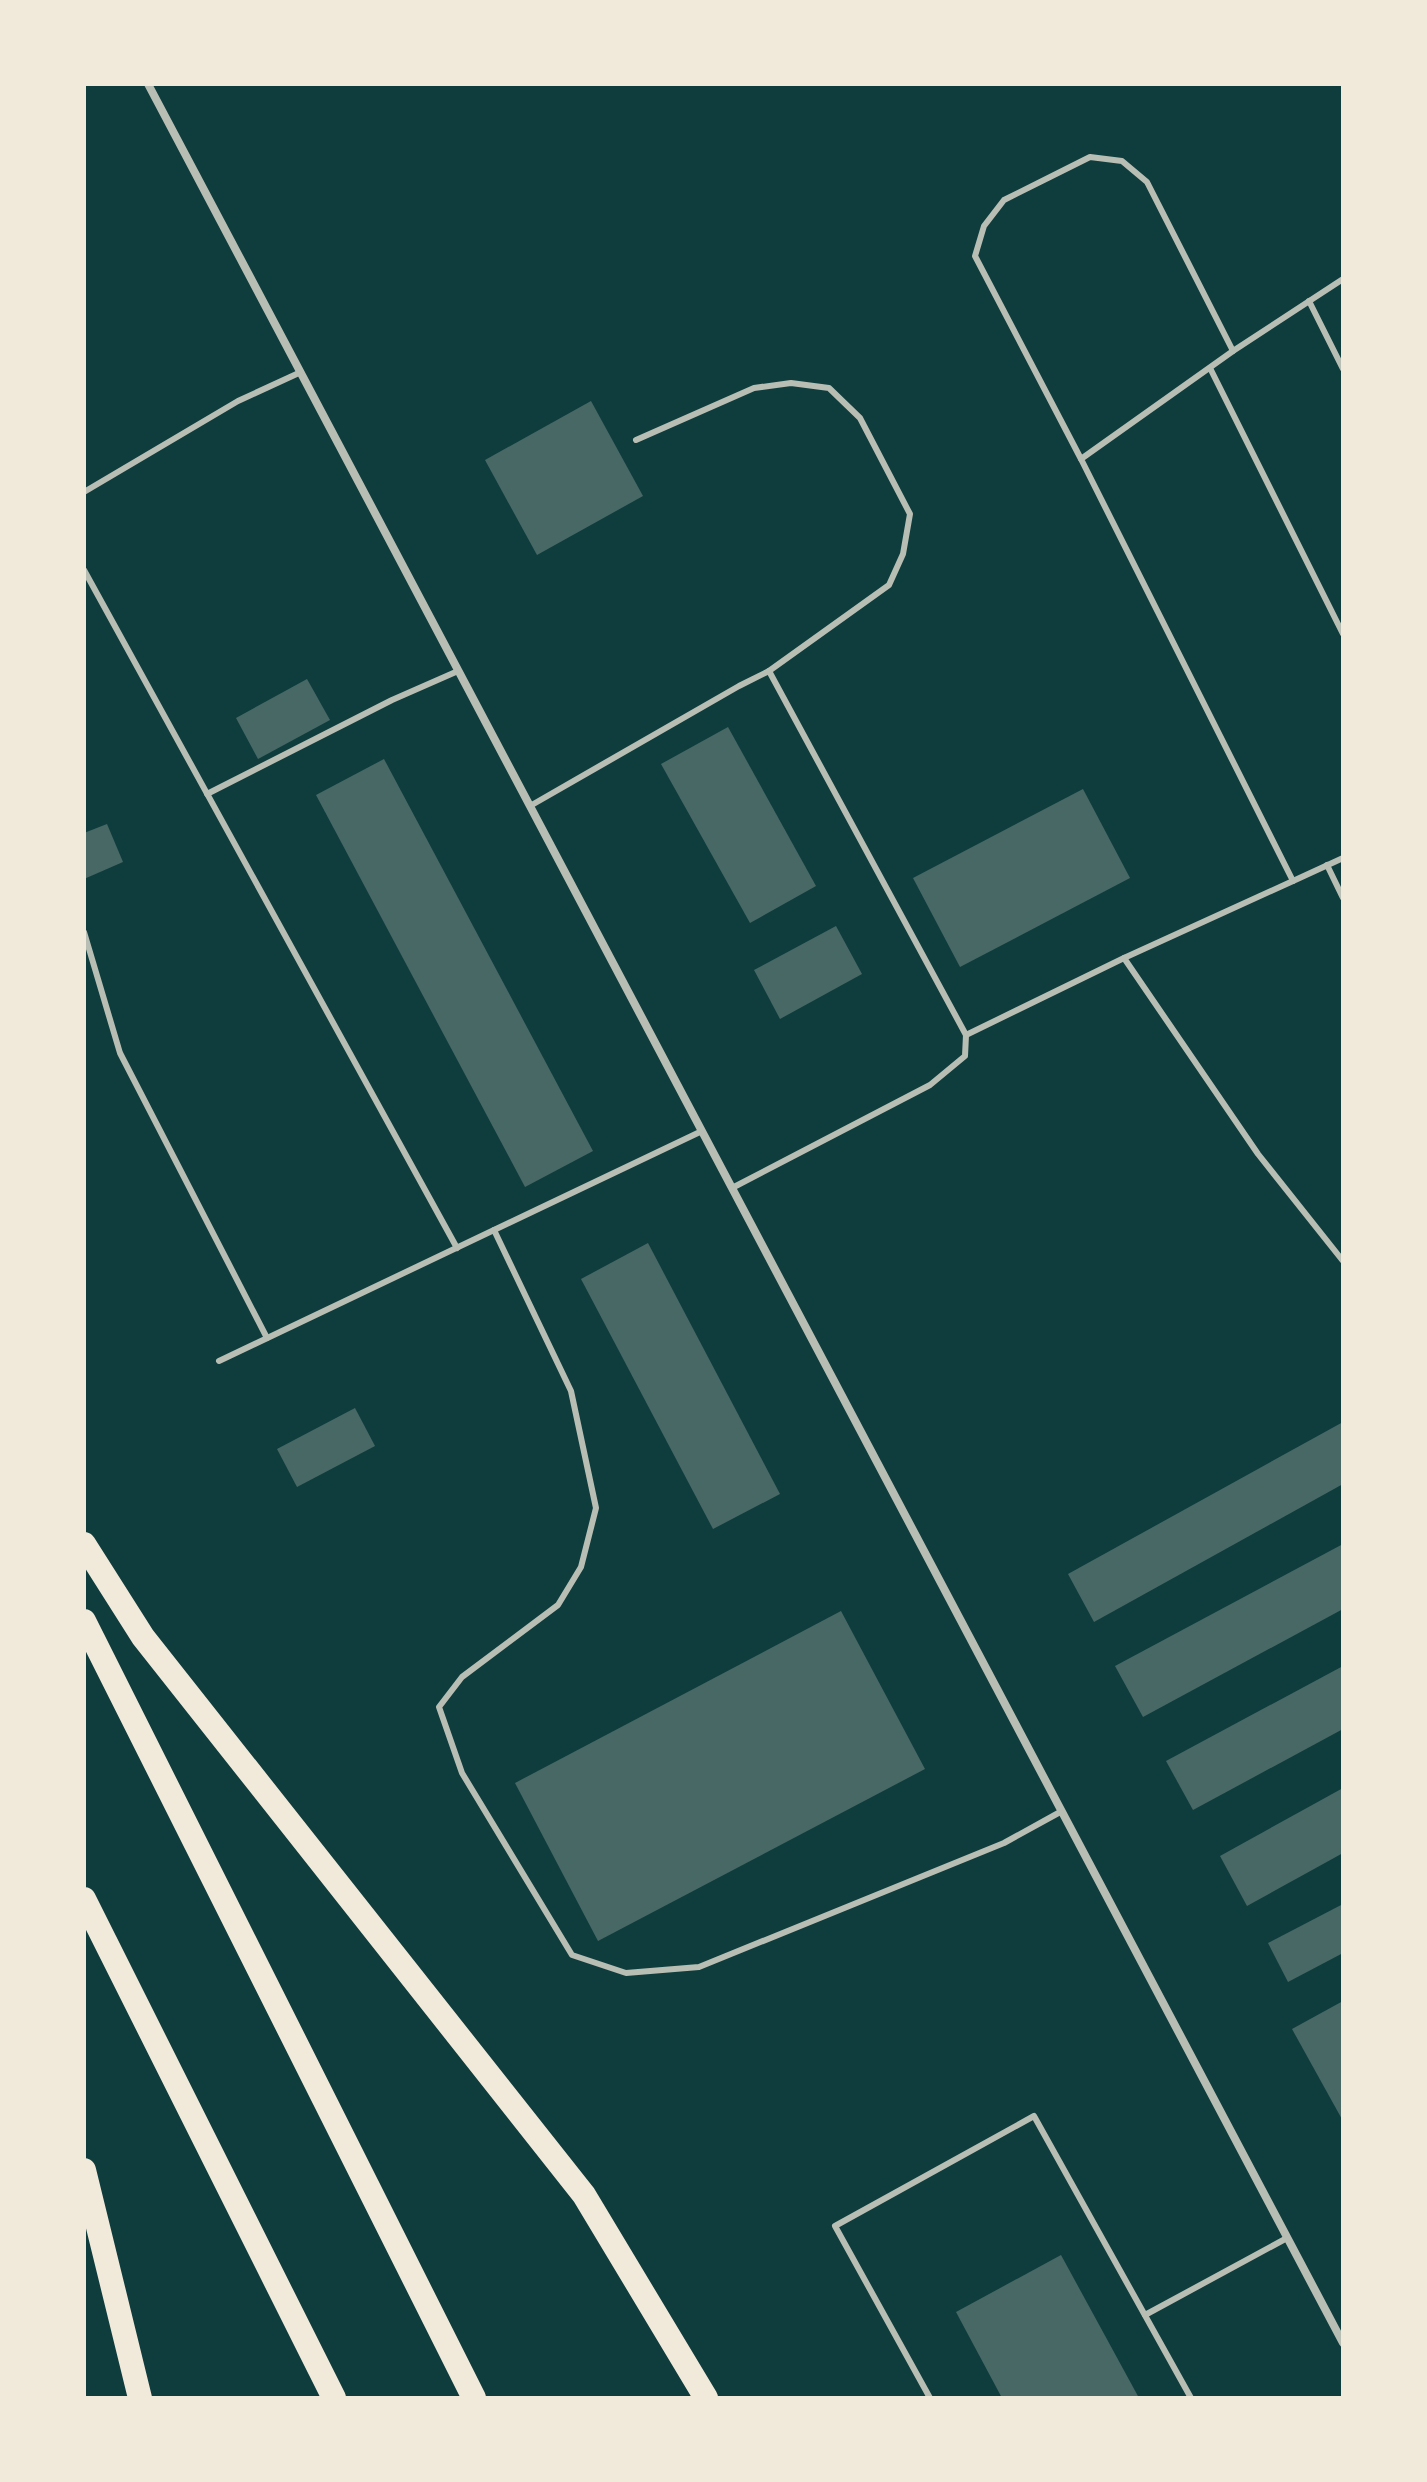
<svg xmlns="http://www.w3.org/2000/svg" width="1427" height="2482" font-family="Arial,sans-serif">
<rect width="100%" height="100%" fill="#0f3d3e"/>
<!-- building -->
<g fill="#486865">
<polygon points="591,401 643,496 537,555 485,460"/>
<polygon points="307,679 330,720 258,759 236,718"/>
<polygon points="728,727 816,886 750,923 661,764"/>
<polygon points="384,759 593,1151 525,1187 316,795"/>
<polygon points="1083,789 1130,878 960,967 913,878"/>
<polygon points="107,824 123,862 84,879 84,833"/>
<polygon points="836,926 862,974 780,1019 754,970"/>
<polygon points="648,1243 780,1494 713,1529 581,1279"/>
<polygon points="355,1408 375,1446 297,1487 277,1449"/>
<polygon points="1343,1422 1343,1484 1094,1622 1068,1574"/>
<polygon points="1343,1544 1343,1609 1143,1717 1115,1666"/>
<polygon points="841,1611 925,1769 598,1941 515,1783"/>
<polygon points="1343,1666 1343,1729 1193,1810 1166,1761"/>
<polygon points="1343,1788 1343,1853 1247,1906 1220,1856"/>
<polygon points="1343,1904 1343,1953 1288,1982 1268,1943"/>
<polygon points="1343,2001 1343,2121 1292,2029"/>
<polygon points="1061,2255 1139,2398 1002,2398 956,2312"/>
</g>
<g fill="none" stroke-linecap="round" stroke-linejoin="round">
<!-- service -->
<g stroke="#b8beb3" stroke-width="6">
<polyline points="1309,301 1343,369"/>
<polyline points="1210,368 1343,634"/>
<polyline points="1081,459 975,256 984,226 1004,200 1090,157 1122,161 1147,182 1233,351"/>
<polyline points="84,492 238,401 301,372"/>
<polyline points="84,570 457,1248"/>
<polyline points="207,794 392,700 458,671"/>
<polyline points="530,806 739,686 769,671 889,585 903,554 910,514 860,418 829,388 791,383 754,388 636,440"/>
<polyline points="1327,865 1343,898"/>
<polyline points="1293,881 1343,858"/>
<polyline points="84,932 120,1053 267,1338"/>
<polyline points="1124,958 1258,1154 1343,1261"/>
<polyline points="966,1035 1124,958 1293,881 1081,459 1233,351 1343,279"/>
<polyline points="732,1188 930,1085 965,1056 966,1035 769,671"/>
<polyline points="494,1230 571,1391 596,1508 581,1567 558,1605 462,1677 439,1707 462,1773 572,1955 626,1973 699,1967 1004,1843 1062,1811"/>
<polyline points="219,1361 702,1131"/>
<polyline points="1145,2315 1287,2238"/>
<polyline points="930,2398 835,2226 1034,2116 1191,2398"/>
</g>
<!-- minor -->
<polyline stroke="#b8beb3" stroke-width="8" points="148,84 1343,2343"/>
<!-- motorway -->
<g stroke="#f1e9da" stroke-width="24">
<polyline points="84,1544 143,1637 584,2195 706,2398"/>
<polyline points="84,1621 474,2398"/>
<polyline points="84,1899 334,2398"/>
<polyline points="84,2170 140,2398"/>
</g>
</g>
<!-- border -->
<rect width="1427" height="2482" fill="none" stroke="#f1e9da" stroke-width="172"/>
</svg>
